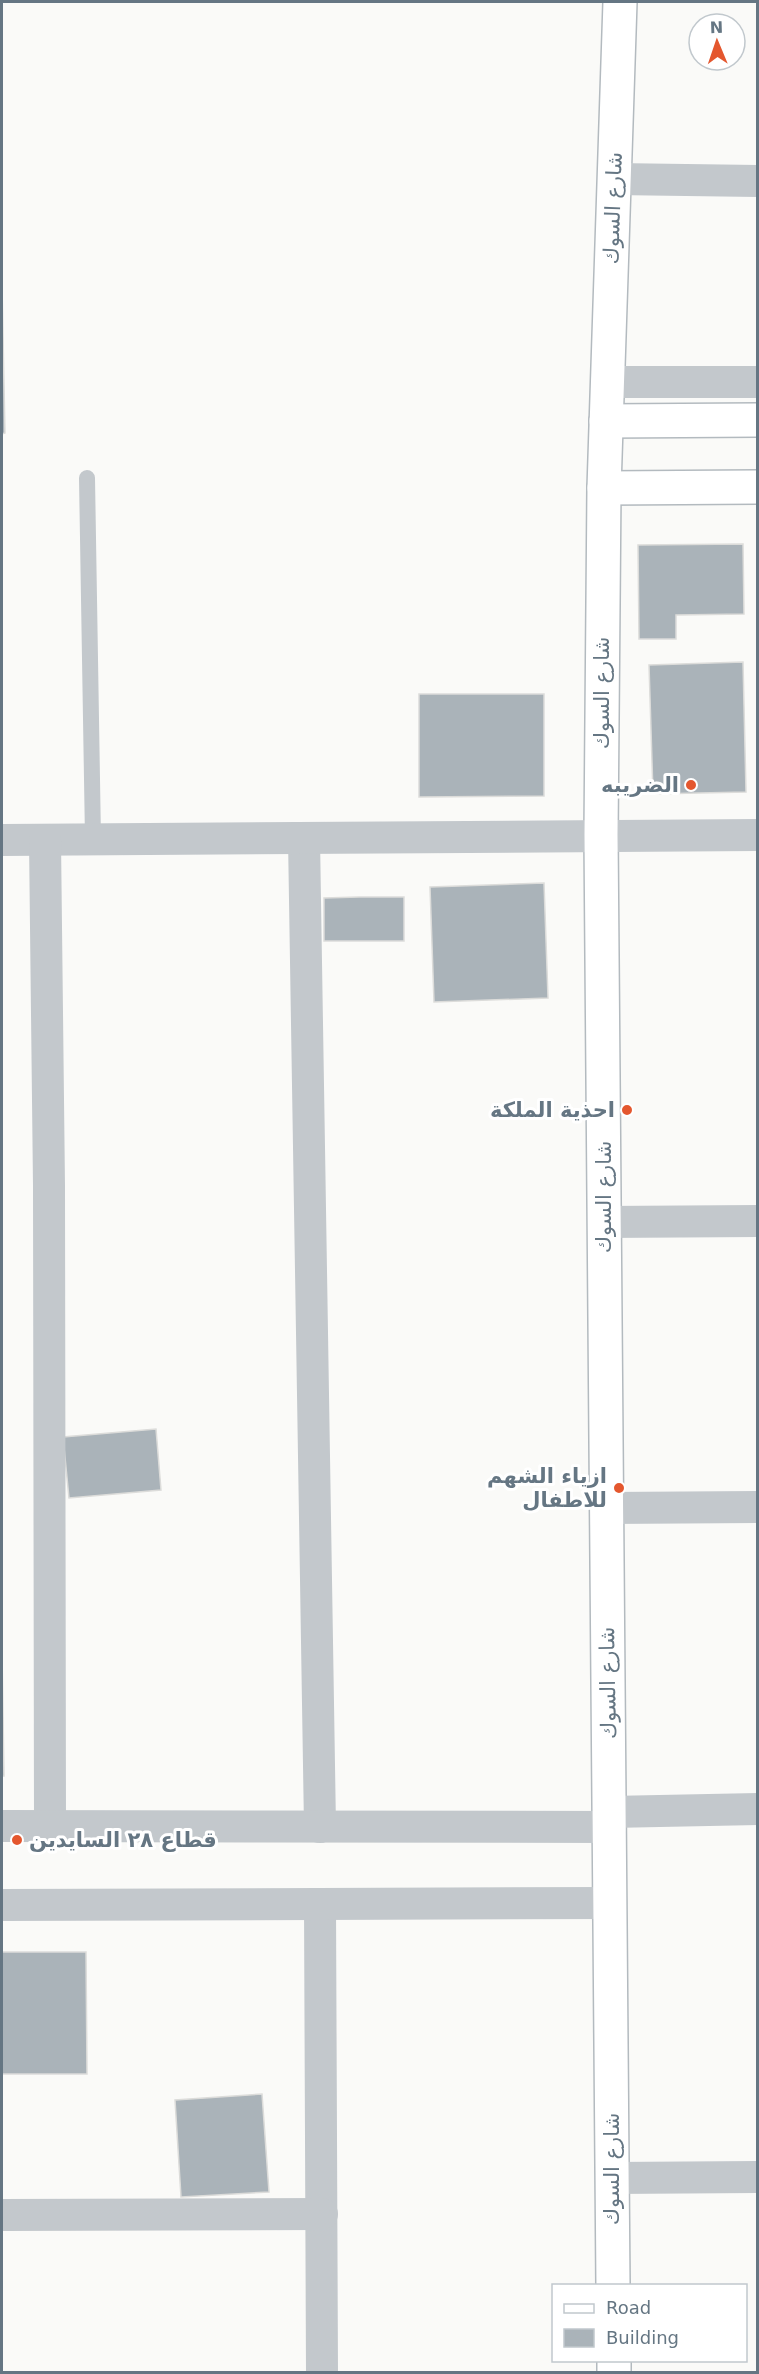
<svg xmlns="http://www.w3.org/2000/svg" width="759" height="2374" font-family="'DejaVu Sans',Cairo,sans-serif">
<rect width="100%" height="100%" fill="#fafaf8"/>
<!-- building -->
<g fill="#aab3b9" stroke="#dcdcda" stroke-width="1.5">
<polygon points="2,286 5,433 2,434"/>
<polygon points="743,544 744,614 676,615 676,639 639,639 638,545"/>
<polygon points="743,662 746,792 653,794 649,665"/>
<polygon points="419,694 544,694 544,796 419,797"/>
<polygon points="544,883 548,998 434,1002 430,887"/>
<polygon points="359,897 404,897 404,941 324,941 324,898"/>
<polygon points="156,1429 161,1490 69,1498 63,1437"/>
<polygon points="2,1654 4,1776 2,1776"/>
<polygon points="2,1952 86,1952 87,2074 2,2074"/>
<polygon points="262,2094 269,2192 181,2197 175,2100"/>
</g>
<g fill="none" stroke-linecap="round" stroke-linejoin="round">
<defs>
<g id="secondary">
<polyline points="606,421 758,420"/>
<polyline points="604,488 758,487"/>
<polyline points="613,2286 601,835 604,488 620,2"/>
<polyline points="614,2360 614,2372"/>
</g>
</defs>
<!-- secondary casing -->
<use href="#secondary" stroke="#b3babf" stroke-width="36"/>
<!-- lane -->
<polyline stroke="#c3c8cc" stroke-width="16" points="87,478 93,839"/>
<!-- street -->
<g stroke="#c3c8cc" stroke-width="32">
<polyline points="614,179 758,181"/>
<polyline points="607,382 758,382"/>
<polyline points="304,838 320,1827"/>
<polyline points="2,840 758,835"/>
<polyline points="45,840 49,1186 50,1826"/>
<polyline points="604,1222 758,1221"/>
<polyline points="607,1508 758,1507"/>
<polyline points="610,1812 758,1809"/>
<polyline points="2,1826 610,1827"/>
<polyline points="320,1904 322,2372"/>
<polyline points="2,1905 610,1903"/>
<polyline points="612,2178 758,2177"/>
<polyline points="2,2215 322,2214"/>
</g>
<!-- secondary -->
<use href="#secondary" stroke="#fff" stroke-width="33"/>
</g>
<!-- markers -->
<g fill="#e4572e" stroke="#fff" stroke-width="2">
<circle cx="691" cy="785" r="6"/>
<circle cx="627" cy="1110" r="6"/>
<circle cx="619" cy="1488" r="6"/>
<circle cx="17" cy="1840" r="6"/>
</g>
<g text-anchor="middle" stroke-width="6" stroke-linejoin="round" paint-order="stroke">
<!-- street labels -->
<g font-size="21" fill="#657683" stroke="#fff">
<text transform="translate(613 208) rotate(-88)" y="7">شارع السوك</text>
<text transform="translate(602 693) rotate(-90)" y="7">شارع السوك</text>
<text transform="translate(604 1197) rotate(-90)" y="7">شارع السوك</text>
<text transform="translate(608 1683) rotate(-91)" y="7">شارع السوك</text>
<text transform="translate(612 2169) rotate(-90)" y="7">شارع السوك</text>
</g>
<!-- poi labels -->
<g font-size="21" font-weight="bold" fill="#657683" stroke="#fff" text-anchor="end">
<text x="679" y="792">الضريبه</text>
<text x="615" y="1117">احذية الملكة</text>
<text x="607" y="1483">ازياء الشهم<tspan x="607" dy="24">للاطفال</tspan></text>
<text x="29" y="1847" text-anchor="start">قطاع ٢٨ السايدين</text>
</g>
</g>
<!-- border -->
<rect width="759" height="2374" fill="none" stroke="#657683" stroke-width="6"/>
<!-- legend -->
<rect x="552" y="2284" width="195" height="78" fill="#ffffff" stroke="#c1c8cd" stroke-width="1.5"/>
<rect x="564" y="2304" width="30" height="9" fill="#ffffff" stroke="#c1c8cd" stroke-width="1.5"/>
<text x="606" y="2314" font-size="18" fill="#657683">Road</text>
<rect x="564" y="2329" width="30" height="18" fill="#aab3b9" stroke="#c1c8cd" stroke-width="1.5"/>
<text x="606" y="2344" font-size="18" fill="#657683">Building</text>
<!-- north arrow -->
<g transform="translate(717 42) rotate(358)"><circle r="28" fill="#ffffff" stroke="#c1c8cd" stroke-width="1.5"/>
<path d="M0-4.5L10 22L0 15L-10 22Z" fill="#e4572e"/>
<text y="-9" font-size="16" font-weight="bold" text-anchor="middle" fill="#657683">N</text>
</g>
</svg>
